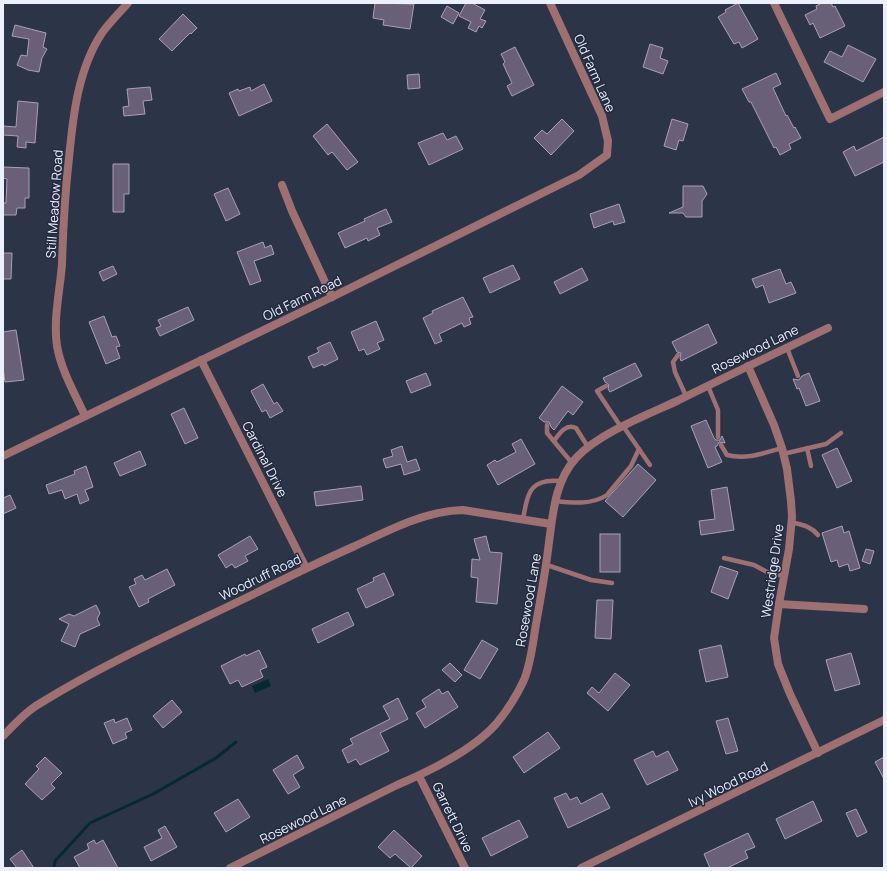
<svg xmlns="http://www.w3.org/2000/svg" width="887" height="871" font-family="Manrope,sans-serif">
<rect width="100%" height="100%" fill="#2c3448"/>
<!-- water -->
<polygon fill="#032b2e" points="268,679 271,686 255,693 252,686"/>
<g fill="none" stroke-linecap="round" stroke-linejoin="round">
<!-- stream -->
<polyline stroke="#032b2e" stroke-width="3" points="54,868 55,861 90,823 153,794 216,758 236,742"/>
</g>
<!-- building -->
<g fill="#695f76" stroke="#aa9fb8">
<polygon points="375,3 414,4 410,29 383,25 384,20 373,18"/>
<polygon points="466,3 472,3 485,10 480,19 486,21 482,28 479,26 476,32 468,28 471,22 459,16"/>
<polygon points="738,3 758,39 742,48 739,42 734,44 718,17 726,12 725,10"/>
<polygon points="822,3 831,3 833,7 835,6 845,26 820,38 813,23 810,25 805,15 817,9 816,6"/>
<polygon points="447,6 459,13 453,24 441,17"/>
<polygon points="183,14 197,28 191,34 190,33 172,51 159,39"/>
<polygon points="15,25 46,33 43,47 47,49 42,58 39,72 28,70 17,65 21,55 27,56 29,39 12,36"/>
<polygon points="650,44 663,48 660,58 668,61 663,74 643,67"/>
<polygon points="848,45 876,59 863,82 824,62 830,51 842,57"/>
<polygon points="515,47 534,85 512,96 507,86 512,83 503,64 505,62 501,54"/>
<polygon points="776,73 781,84 773,88 786,116 787,115 794,128 795,127 801,138 789,144 791,149 780,155 776,147 774,148 751,102 749,102 742,89"/>
<polygon points="419,74 420,88 408,89 407,75"/>
<polygon points="264,84 272,101 239,116 229,93 238,89 239,91 250,87 251,91"/>
<polygon points="150,87 152,100 143,101 145,114 124,116 123,107 129,106 127,89"/>
<polygon points="18,101 38,103 35,143 26,142 26,148 17,147 18,136 3,135 3,126 16,127"/>
<polygon points="562,119 574,131 551,155 534,138 542,130 547,134"/>
<polygon points="672,119 688,124 683,141 679,140 676,150 664,146"/>
<polygon points="327,124 358,162 347,170 332,152 328,155 313,136"/>
<polygon points="443,133 447,140 456,136 463,149 429,165 418,143"/>
<polygon points="884,137 884,162 855,176 843,152 854,146 856,151"/>
<polygon points="113,164 129,164 129,194 124,194 124,212 113,212"/>
<polygon points="3,167 29,168 29,198 25,198 25,208 17,208 16,215 3,215 3,203 6,203 7,179 3,178"/>
<polygon points="683,186 703,186 707,194 702,201 702,217 686,217 683,213 669,213 683,207"/>
<polygon points="228,188 240,214 226,221 214,194"/>
<polygon points="619,204 625,222 614,225 613,221 594,228 590,214"/>
<polygon points="386,209 392,222 377,228 380,235 368,241 367,238 345,248 338,233 365,221 364,219"/>
<polygon points="263,242 265,248 271,245 274,254 254,261 261,281 250,285 237,252"/>
<polygon points="3,253 12,253 11,279 3,279"/>
<polygon points="513,265 520,279 490,293 483,278"/>
<polygon points="113,266 117,274 103,281 99,272"/>
<polygon points="582,268 588,280 560,294 554,282"/>
<polygon points="780,269 786,284 791,282 796,293 769,303 763,285 756,288 752,279"/>
<polygon points="463,297 473,317 469,318 471,324 464,327 462,323 439,334 442,341 435,344 423,318 433,313 432,311"/>
<polygon points="188,307 194,320 160,336 156,328 161,326 158,320"/>
<polygon points="104,316 112,337 116,336 120,346 116,347 120,358 106,364 89,322"/>
<polygon points="376,321 384,340 377,343 380,349 367,355 364,349 359,351 351,332"/>
<polygon points="708,324 717,343 681,361 680,358 681,353 677,352 672,342"/>
<polygon points="16,330 24,380 5,382 3,368 3,332"/>
<polygon points="330,342 338,359 324,366 323,364 313,368 308,357 319,352 317,348"/>
<polygon points="635,363 642,376 610,392 608,389 609,385 605,382 603,378"/>
<polygon points="426,373 431,385 411,393 406,381"/>
<polygon points="809,373 820,401 806,406 799,388 797,389 793,379 799,380 802,376"/>
<polygon points="263,384 274,404 277,402 283,411 270,418 266,410 262,412 251,391"/>
<polygon points="562,386 583,402 573,415 568,411 554,430 551,427 549,422 544,422 539,418"/>
<polygon points="184,408 198,438 185,444 171,414"/>
<polygon points="706,420 714,438 716,440 720,440 722,436 725,443 719,442 717,446 715,447 722,462 708,468 691,426"/>
<polygon points="521,439 535,464 498,485 487,465 495,460 497,462 516,452 512,444"/>
<polygon points="402,446 407,462 416,459 420,470 404,475 401,464 386,468 383,459 393,456 391,450"/>
<polygon points="837,448 852,481 837,488 822,455"/>
<polygon points="140,451 146,465 120,476 114,463"/>
<polygon points="638,464 656,480 623,517 605,501"/>
<polygon points="86,466 93,487 85,490 89,500 80,504 77,494 65,499 62,490 49,494 46,485 75,474 74,471"/>
<polygon points="361,486 363,500 316,506 314,492"/>
<polygon points="727,487 734,530 701,535 699,521 715,519 711,490"/>
<polygon points="10,495 16,508 3,514 3,498"/>
<polygon points="842,526 844,533 849,531 860,568 850,571 848,564 839,567 837,560 831,562 822,533"/>
<rect x="600" y="534" width="20" height="38"/>
<polygon points="250,536 258,549 245,556 248,561 235,568 232,564 226,568 218,555"/>
<polygon points="486,536 490,552 502,553 497,604 476,602 478,578 471,577 472,559 480,560 474,539"/>
<polygon points="866,549 874,551 870,564 862,561"/>
<polygon points="720,566 738,572 728,599 711,592"/>
<polygon points="167,569 175,585 148,599 149,602 139,607 129,587 136,584 134,579 142,575 145,580"/>
<polygon points="384,573 394,595 366,608 357,589 374,581 373,578"/>
<polygon points="597,600 613,600 611,639 595,638"/>
<polygon points="96,605 100,613 97,619 100,625 80,634 75,647 61,641 69,624 59,619 69,614 74,616"/>
<polygon points="348,612 354,625 318,643 312,629"/>
<polygon points="482,640 498,649 480,679 464,670"/>
<polygon points="721,645 728,677 706,682 699,650"/>
<polygon points="259,650 267,667 260,670 263,677 242,687 238,680 230,684 221,666 245,654 246,656"/>
<polygon points="851,653 860,684 835,691 826,660"/>
<polygon points="450,663 462,675 455,682 442,670"/>
<polygon points="615,673 630,685 608,711 587,693 592,687 599,693"/>
<polygon points="439,689 442,694 448,691 458,707 425,728 416,713 426,707 422,700"/>
<polygon points="398,698 408,719 380,733 389,751 360,765 356,759 348,763 342,750 353,744 350,739 390,719 383,706"/>
<polygon points="172,700 182,712 163,728 153,716"/>
<polygon points="127,718 132,730 125,733 127,738 113,744 104,723 114,719 115,723"/>
<polygon points="728,718 738,751 726,754 716,721"/>
<polygon points="548,732 560,748 524,773 513,757"/>
<polygon points="653,751 656,757 668,751 678,770 647,785 634,760"/>
<polygon points="297,755 304,768 293,775 300,787 288,794 273,770"/>
<polygon points="45,757 62,773 51,784 55,788 42,800 25,784 39,769 36,766"/>
<polygon points="884,757 884,779 875,762"/>
<polygon points="566,793 570,800 577,797 581,804 602,793 610,808 568,828 554,798"/>
<polygon points="238,799 250,817 226,832 214,813"/>
<polygon points="813,801 822,821 785,839 776,819"/>
<polygon points="856,809 867,832 857,837 846,813"/>
<polygon points="519,820 528,837 491,856 482,838"/>
<polygon points="165,826 177,847 151,861 144,847 162,838 158,830"/>
<polygon points="394,830 422,856 411,868 395,854 390,858 378,847"/>
<polygon points="748,833 755,847 745,851 748,858 727,868 710,868 704,854"/>
<polygon points="94,840 96,844 103,840 118,868 80,868 74,857 89,849 87,844"/>
<polygon points="22,850 34,868 17,868 10,859"/>
</g>
<g fill="none" stroke-linecap="round" stroke-linejoin="round">
<!-- lane -->
<g stroke="#9f7072" stroke-width="4.5">
<polyline points="787,348 798,376"/>
<polyline points="678,355 673,362 675,372 686,396"/>
<polyline points="606,386 597,391 621,427"/>
<polyline points="708,386 718,410 718,437"/>
<polyline points="547,425 547,433 572,463"/>
<polyline points="623,426 650,465"/>
<path d="M554,441C559,434 566,423 576,428L588,447"/>
<path d="M721,445L727,455C746,460 764,453 782,448"/>
<polyline points="807,448 811,466"/>
<polyline points="783,454 826,444 841,433"/>
<path d="M555,501C572,503 592,505 607,495L631,466L639,449"/>
<path d="M523,519C528,492 530,478 561,481"/>
<path d="M791,522C802,525 811,526 818,535"/>
<polyline points="724,558 754,565 767,572 784,576"/>
<polyline points="547,565 591,580 612,583"/>
</g>
<!-- street -->
<g stroke="#9f7072" stroke-width="8">
<polyline points="774,3 830,119 884,92"/>
<polyline points="282,185 292,211 332,297"/>
<polyline points="201,360 306,568"/>
<polyline points="748,366 774,425 782,448 787,469 791,501 792,517 789,549 779,604 774,638 778,664 790,694 818,753"/>
<path d="M85,416C75,394 61,370 57,346C53,319 60,291 62,264C63,229 65,193 69,158C73,116 78,69 102,33C110,22 119,13 128,3"/>
<polyline points="3,456 332,297 579,175 607,155 608,141 602,116 550,3"/>
<polyline points="779,604 864,609"/>
<path d="M3,736C14,725 25,712 39,704C107,662 182,629 254,594C288,577 321,561 355,546C389,530 425,511 463,510L551,524"/>
<polyline points="419,776 465,868"/>
<path d="M230,868L397,785C430,771 472,751 496,724C506,712 517,695 524,680C531,663 533,642 536,624C541,596 546,569 549,542C553,513 555,481 576,458C598,434 646,415 677,401C727,376 778,352 828,328"/>
<polyline points="581,868 884,720"/>
</g>
</g>
<g text-anchor="middle" stroke-width="3" stroke-linejoin="round" paint-order="stroke">
<!-- street labels -->
<g font-size="13" fill="#eaf0fe" stroke="#222a3e">
<text transform="translate(595 73) rotate(66)" y="5">Old Farm Lane</text>
<text transform="translate(54 204) rotate(-86)" y="5">Still Meadow Road</text>
<text transform="translate(302 298) rotate(-26)" y="5">Old Farm Road</text>
<text transform="translate(755 349) rotate(-26)" y="5">Rosewood Lane</text>
<text transform="translate(265 459) rotate(63)" y="5">Cardinal Drive</text>
<text transform="translate(772 571) rotate(-82)" y="5">Westridge Drive</text>
<text transform="translate(260 577) rotate(-26)" y="5">Woodruff Road</text>
<text transform="translate(528 600) rotate(-80)" y="5">Rosewood Lane</text>
<text transform="translate(728 784) rotate(-26)" y="5">Ivy Wood Road</text>
<text transform="translate(453 817) rotate(64)" y="5">Garrett Drive</text>
<text transform="translate(303 819) rotate(-26)" y="5">Rosewood Lane</text>
</g>
</g>
<!-- border -->
<rect width="887" height="871" fill="none" stroke="#eaf0fe" stroke-width="8"/>
</svg>
